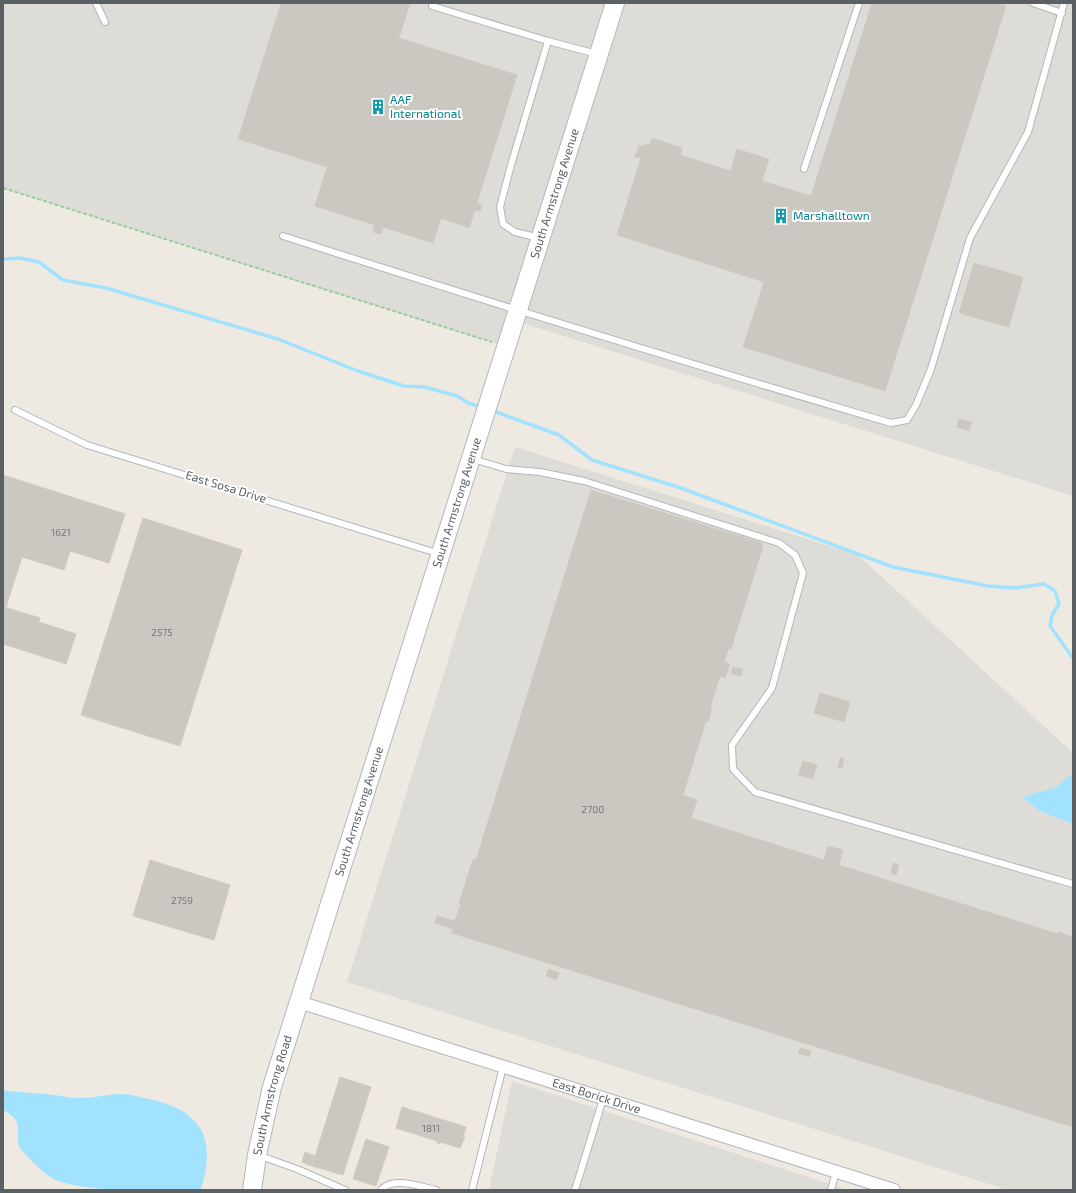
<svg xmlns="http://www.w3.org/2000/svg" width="1076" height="1193" font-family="'Exo 2',sans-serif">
<rect width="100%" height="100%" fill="#eeeae2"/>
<!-- industrial -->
<g fill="#dedcd7">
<polygon points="3,3 1073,3 1073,496 516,321 507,347 3,188"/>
<polygon points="515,447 858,555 1073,753 1073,1190 1008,1190 347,982"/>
<polygon points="512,1081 848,1190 489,1190"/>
</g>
<!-- water -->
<g fill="#a1e3ff">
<polygon points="1073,773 1073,824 1040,811 1024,799 1025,796 1055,788"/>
<path d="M3,1090C20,1093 38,1093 55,1095C63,1096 71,1098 79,1098C93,1099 107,1093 121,1094C130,1094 140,1097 148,1099C202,1110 217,1138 201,1190C159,1190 114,1193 73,1185C68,1183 61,1183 56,1180C43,1174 33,1162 24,1153C9,1138 30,1123 3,1110Z"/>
</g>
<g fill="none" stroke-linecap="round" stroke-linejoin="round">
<!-- stream -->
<g stroke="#a1e3ff" stroke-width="3.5">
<polyline points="3,259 20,258 39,262 63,280 106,288 278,339 358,371 404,386 425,387 457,396 468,403 478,406"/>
<polyline points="496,412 559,435 592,460 678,487 893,567 988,586 1015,588 1044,584 1055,591 1059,604 1052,615 1050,626 1073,658"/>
</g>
</g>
<!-- building -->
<g fill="#cbc7c1" stroke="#d3cac0">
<polygon points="281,3 410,3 399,38 517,75 477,203 482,205 480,211 475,210 469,228 441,218 433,243 383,227 381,234 373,232 375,225 315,206 327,167 238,139"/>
<polygon points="872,3 995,3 1006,6 885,391 743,347 764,282 617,235 641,158 635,157 639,145 644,147 645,144 650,145 652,138 682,148 680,155 731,171 737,149 769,159 762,181 811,196"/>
<polygon points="974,263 1023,277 1009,327 959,313"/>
<polygon points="959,419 972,422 969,431 957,427"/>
<polygon points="3,475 125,514 109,563 70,551 64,570 22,557 6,607 3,606"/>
<polygon points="591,490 762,543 761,545 763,546 731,649 729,648 724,662 730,664 725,678 720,676 710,707 712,707 708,722 706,721 683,795 697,800 691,818 824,860 828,846 843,850 839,865 1058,934 1059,932 1073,937 1073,1127 452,933 453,929 435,923 437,916 455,921 461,904 459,903 473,859 476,860"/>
<polygon points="143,518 242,550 180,746 81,715"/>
<polygon points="4,607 40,618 39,622 76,634 66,664 3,644"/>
<polygon points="733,667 743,669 741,676 731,673"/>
<polygon points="820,693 850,702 844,722 814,713"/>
<polygon points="840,758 844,758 842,768 838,768"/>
<polygon points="803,761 817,765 813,779 798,775"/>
<polygon points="150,860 230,885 214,940 133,916"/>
<polygon points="893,863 899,865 896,875 891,873"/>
<polygon points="549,969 559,973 556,980 546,976"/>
<polygon points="800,1048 811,1051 809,1057 798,1053"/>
<polygon points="340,1077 371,1087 343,1175 312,1166"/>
<polygon points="402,1107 466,1127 463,1137 465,1137 460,1148 440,1142 439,1144 437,1143 437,1141 396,1128"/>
<polygon points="366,1139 389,1147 376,1186 353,1179"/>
<polygon points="305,1152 315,1156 311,1166 302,1162"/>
</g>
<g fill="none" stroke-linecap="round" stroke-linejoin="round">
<defs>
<g id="lane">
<polyline points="96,3 105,22"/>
<polyline points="1033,3 1062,13"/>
<polyline points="432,6 548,41"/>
<polyline points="804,169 859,3"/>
<path d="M283,236C485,301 687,363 891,423L907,420L916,405L931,369L970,238L1028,132L1064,3"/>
<polyline points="540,238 515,232 503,224 500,207 511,165 548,41 597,54"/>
<polyline points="15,410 87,445 440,554"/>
<polyline points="473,459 506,469 540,472 584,481 779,543 795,555 803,573 772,688 732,745 733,769 755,792 1073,884"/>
<polyline points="258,1155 297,1169 345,1190"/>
<path d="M381,1190C393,1176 421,1187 436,1190"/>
<polyline points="472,1190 503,1067"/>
<polyline points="575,1190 603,1099"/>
<polyline points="831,1190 836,1172"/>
</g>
<g id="street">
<path id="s1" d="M299,1002L894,1190"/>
</g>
<g id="secondary">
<path id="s2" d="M252,1190L257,1155L272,1087L615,3"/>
</g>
</defs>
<!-- lane casing -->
<use href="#lane" stroke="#b3b6ba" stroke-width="8"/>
<!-- street casing -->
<use href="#street" stroke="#b3b6ba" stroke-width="14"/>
<!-- secondary casing -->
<use href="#secondary" stroke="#b1b7bb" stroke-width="20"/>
<!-- path -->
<polyline stroke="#99cda0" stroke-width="2" stroke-dasharray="4 2" stroke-linecap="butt" points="3,188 492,342"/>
<!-- lane -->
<use href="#lane" stroke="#fff" stroke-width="6"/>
<!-- street -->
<use href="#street" stroke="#fff" stroke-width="12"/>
<!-- secondary -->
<use href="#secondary" stroke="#fff" stroke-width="18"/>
</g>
<!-- icons -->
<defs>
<symbol id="building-bare" viewBox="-9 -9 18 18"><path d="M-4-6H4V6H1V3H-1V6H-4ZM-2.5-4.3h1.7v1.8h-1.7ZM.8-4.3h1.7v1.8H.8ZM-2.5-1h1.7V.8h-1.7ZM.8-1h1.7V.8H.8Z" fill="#0f9aa8" stroke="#fff" stroke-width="2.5" paint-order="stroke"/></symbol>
</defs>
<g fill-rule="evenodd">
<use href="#building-bare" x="367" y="96" width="22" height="22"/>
<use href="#building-bare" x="770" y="205" width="22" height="22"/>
</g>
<g text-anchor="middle" stroke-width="4" stroke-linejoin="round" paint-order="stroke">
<!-- number labels -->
<g font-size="10" fill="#767a7b">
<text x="61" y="536">1621</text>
<text x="162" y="636">2575</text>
<text x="593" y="813">2700</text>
<text x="182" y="904">2759</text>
<text x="431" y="1132">1811</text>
</g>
<!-- culture labels -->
<g font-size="12" fill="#0d838f" stroke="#fff" text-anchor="start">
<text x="390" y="104">AAF<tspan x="390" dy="14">International</tspan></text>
<text x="793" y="220">Marshalltown</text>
</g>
<!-- street labels -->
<g font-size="12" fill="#5a6064" stroke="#fff">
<text dy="4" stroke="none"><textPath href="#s2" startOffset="1042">South Armstrong Avenue</textPath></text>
<text transform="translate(226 487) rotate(17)" y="4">East Sosa Drive</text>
<text dy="4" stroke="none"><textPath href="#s2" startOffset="718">South Armstrong Avenue</textPath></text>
<text dy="4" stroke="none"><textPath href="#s2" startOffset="394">South Armstrong Avenue</textPath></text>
<text dy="4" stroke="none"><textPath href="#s2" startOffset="97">South Armstrong Road</textPath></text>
<text dy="4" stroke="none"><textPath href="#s1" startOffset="312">East Borick Drive</textPath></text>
</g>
</g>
<!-- border -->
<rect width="1076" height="1193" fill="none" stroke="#5a6064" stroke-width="8"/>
</svg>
